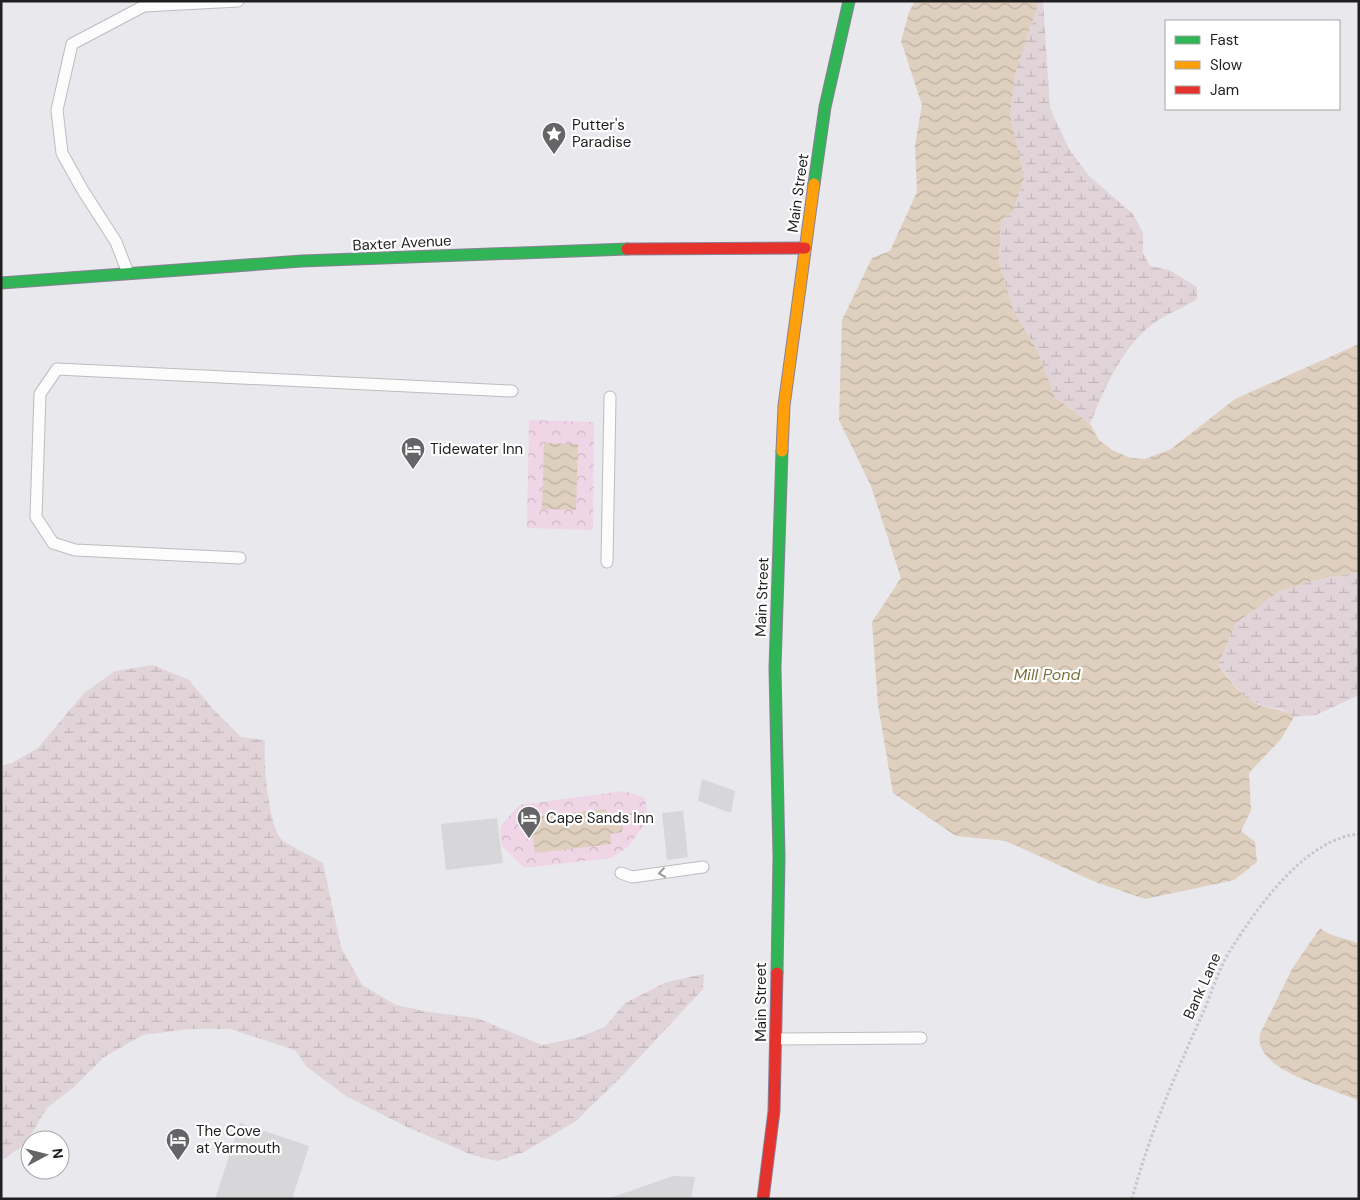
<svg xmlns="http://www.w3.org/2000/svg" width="1360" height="1200" font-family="'DM Sans',sans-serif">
<defs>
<pattern id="wetland-marsh" width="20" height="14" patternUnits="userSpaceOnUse" patternTransform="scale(1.25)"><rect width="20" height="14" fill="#e1d4d8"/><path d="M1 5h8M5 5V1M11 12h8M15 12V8" fill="none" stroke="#c1b6b9"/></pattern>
<pattern id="park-crowns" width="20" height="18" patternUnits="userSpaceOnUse" patternTransform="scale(1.25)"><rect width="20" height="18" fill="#f0d5e7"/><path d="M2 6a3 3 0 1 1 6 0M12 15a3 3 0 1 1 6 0" fill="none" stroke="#cdb6c6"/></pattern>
<pattern id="water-waves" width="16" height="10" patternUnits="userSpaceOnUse" patternTransform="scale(1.25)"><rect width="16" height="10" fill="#decfbe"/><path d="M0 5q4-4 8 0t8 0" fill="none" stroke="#beb1a3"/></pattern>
</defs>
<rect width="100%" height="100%" fill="#e8e8ed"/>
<!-- wetland -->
<g fill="url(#wetland-marsh)">
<path d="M1039,1H1043L1050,108L1069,149L1089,176L1133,214L1143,233V253L1150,266L1169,270L1197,287V299C1183,309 1164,314 1150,326C1120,351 1105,388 1090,424L1055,397L1037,350L1013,310L999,261L1001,221L1013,211L1024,180L1010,114L1016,71Z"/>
<polygon points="1359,572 1359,695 1316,715 1294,717 1282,709 1266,707 1246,699 1218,665 1236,623 1278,592 1315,580"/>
<path d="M153,665L189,680L212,708L241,737L265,740C263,760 268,826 282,840C286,844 315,858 323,863L341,947L362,985L396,1005L429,1012L477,1018L542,1045L580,1037L605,1027L625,1003L667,982L704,974L703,989L623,1075L576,1121L524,1152L497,1161L472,1155L405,1126L346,1096L307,1067L295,1050L230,1029H189L143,1035L104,1057L74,1087L47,1108L25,1144L1,1161V766L12,763L38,748L84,693L115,671Z"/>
</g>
<!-- park -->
<g fill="url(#park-crowns)">
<polygon points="529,420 594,422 593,530 527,528"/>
<polygon points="624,791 645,798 648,819 628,847 611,858 524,868 502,846 500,827 519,805"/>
</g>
<!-- parking -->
<g fill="#d7d7d9">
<polygon points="702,779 735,791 731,813 698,801"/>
<polygon points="683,811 688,857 667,860 662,813"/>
<polygon points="497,818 503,863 446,870 441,824"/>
<polygon points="240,1123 309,1146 292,1199 215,1199"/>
<polygon points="673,1176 695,1177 691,1199 607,1199"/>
</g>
<!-- water -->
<g fill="url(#water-waves)">
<path d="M915,1H1039L1016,71L1010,114L1024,179L1013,211L1001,221L999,261L1013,310L1037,350L1055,397L1090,424L1099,440L1112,450L1131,458L1145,459L1171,449L1235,399L1359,344V572L1315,580L1278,592L1236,623L1218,665C1231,682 1243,700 1265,707C1278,711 1281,708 1294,717L1281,739L1249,773L1251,810L1241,831L1255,842L1257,862L1234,880L1145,899L1093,881L1006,841L956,836L893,793L878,705L872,622L901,578L871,486L839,420L842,320L872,258L890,251L917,192L915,145L922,105L901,41L909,12Z"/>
<polygon points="544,443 578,444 576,510 542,509"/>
<polygon points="606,809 608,818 621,816 622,832 610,834 611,844 535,853 531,817"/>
<path d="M1320,928C1331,938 1346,937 1359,944V1101C1333,1087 1253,1072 1260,1034L1292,969Z"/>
</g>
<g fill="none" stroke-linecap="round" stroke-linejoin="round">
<defs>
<g id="lane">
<polyline points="128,273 116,242 82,189 62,153 57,110 72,44 144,6 238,1"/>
<polyline points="240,558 75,550 53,543 36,517 40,394 57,369 512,391"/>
<polyline points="607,562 610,397"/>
<polyline points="621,873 632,877 703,867"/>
<polyline points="776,1039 921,1038"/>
</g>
<g id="fast">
<polyline points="814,184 825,107 849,1"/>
<polyline points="1,283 302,261 627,249"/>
<polyline points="777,973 779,857 775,668 782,451"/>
</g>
<polyline id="slow" points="782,451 784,406 814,184"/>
<g id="jam">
<polyline points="627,249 805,248"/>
<polyline points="763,1199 774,1111 777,973"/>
</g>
</defs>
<!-- lane casing -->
<use href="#lane" stroke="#bdbdbf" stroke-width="13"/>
<!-- fast casing -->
<use href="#fast" stroke="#898197" stroke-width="13"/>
<!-- slow casing -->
<use href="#slow" stroke="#898197" stroke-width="13"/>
<!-- jam casing -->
<use href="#jam" stroke="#898197" stroke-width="13"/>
<!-- path -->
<path stroke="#c1c8cf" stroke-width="3" stroke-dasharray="2.5 2.5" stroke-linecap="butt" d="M1132,1199C1149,1135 1175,1075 1202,1015C1212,993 1219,966 1233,946C1259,905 1307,838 1359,834"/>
<!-- lane -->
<use href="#lane" stroke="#fcfcfc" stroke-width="11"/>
<!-- fast -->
<use href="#fast" stroke="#30b455" stroke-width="11"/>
<!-- slow -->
<use href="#slow" stroke="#ff9f0a" stroke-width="11"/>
<!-- jam -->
<use href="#jam" stroke="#e5322d" stroke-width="11"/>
</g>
<!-- one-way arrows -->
<defs><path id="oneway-chevron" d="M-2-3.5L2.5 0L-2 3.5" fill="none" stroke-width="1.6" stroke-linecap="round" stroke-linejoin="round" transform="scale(1.25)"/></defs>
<use stroke="#999" href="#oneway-chevron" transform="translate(662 873) rotate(172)"/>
<!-- icons -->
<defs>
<symbol id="sight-pin" viewBox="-11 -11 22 30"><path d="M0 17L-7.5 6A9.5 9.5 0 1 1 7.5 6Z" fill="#656567" stroke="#fff"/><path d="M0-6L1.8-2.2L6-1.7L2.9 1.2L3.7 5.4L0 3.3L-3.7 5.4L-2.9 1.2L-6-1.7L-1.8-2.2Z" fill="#fff"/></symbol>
<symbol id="hotel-pin" viewBox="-11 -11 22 30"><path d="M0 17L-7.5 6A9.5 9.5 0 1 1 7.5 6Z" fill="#656567" stroke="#fff"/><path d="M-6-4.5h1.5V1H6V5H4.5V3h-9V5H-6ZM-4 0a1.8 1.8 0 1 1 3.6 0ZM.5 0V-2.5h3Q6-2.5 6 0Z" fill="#fff"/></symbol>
</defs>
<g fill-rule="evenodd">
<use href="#sight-pin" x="540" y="120" width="28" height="38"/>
<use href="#hotel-pin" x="399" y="435" width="28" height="38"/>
<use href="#hotel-pin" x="515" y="804" width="28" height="38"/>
<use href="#hotel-pin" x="164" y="1126" width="28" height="38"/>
</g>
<g text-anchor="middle" stroke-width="4.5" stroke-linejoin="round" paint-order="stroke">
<!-- poi labels -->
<g font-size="15" fill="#1f1f1f" stroke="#fff" text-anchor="start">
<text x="572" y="130">Putter's<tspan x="572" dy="17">Paradise</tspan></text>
<text x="430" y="454">Tidewater Inn</text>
<text x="546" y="823">Cape Sands Inn</text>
<text x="196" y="1136">The Cove<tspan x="196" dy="17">at Yarmouth</tspan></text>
</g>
<!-- street labels -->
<g font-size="15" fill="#1f1f1f" stroke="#fff">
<text transform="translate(798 193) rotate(-82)" y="5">Main Street</text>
<text transform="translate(402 243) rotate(-3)" y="5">Baxter Avenue</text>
<text transform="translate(762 597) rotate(-88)" y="5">Main Street</text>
<text transform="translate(1202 986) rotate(-66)" y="5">Bank Lane</text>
<text transform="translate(761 1002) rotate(-90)" y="5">Main Street</text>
</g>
<!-- water labels -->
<g font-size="16" font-style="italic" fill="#7b713e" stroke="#fff">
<text x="1047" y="680">Mill Pond</text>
</g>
</g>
<!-- border -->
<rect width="1360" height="1200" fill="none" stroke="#1f1f1f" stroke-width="5"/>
<!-- legend -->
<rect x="1165" y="20" width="175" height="90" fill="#ffffff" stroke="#a5a5a5"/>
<rect x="1175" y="36" width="25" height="8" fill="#30b455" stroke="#a5a5a5"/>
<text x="1210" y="45" font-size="15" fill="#1f1f1f">Fast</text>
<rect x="1175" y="61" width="25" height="8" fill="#ff9f0a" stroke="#a5a5a5"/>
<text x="1210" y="70" font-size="15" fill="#1f1f1f">Slow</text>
<rect x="1175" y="86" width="25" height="8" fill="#e5322d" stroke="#a5a5a5"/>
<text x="1210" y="95" font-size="15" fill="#1f1f1f">Jam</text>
<!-- north arrow -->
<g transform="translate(45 1155) rotate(83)"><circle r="24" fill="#ffffff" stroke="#a5a5a5"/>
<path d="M0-4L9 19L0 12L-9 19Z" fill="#656567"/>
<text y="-8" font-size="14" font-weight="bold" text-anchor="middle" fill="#1f1f1f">N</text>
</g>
</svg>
